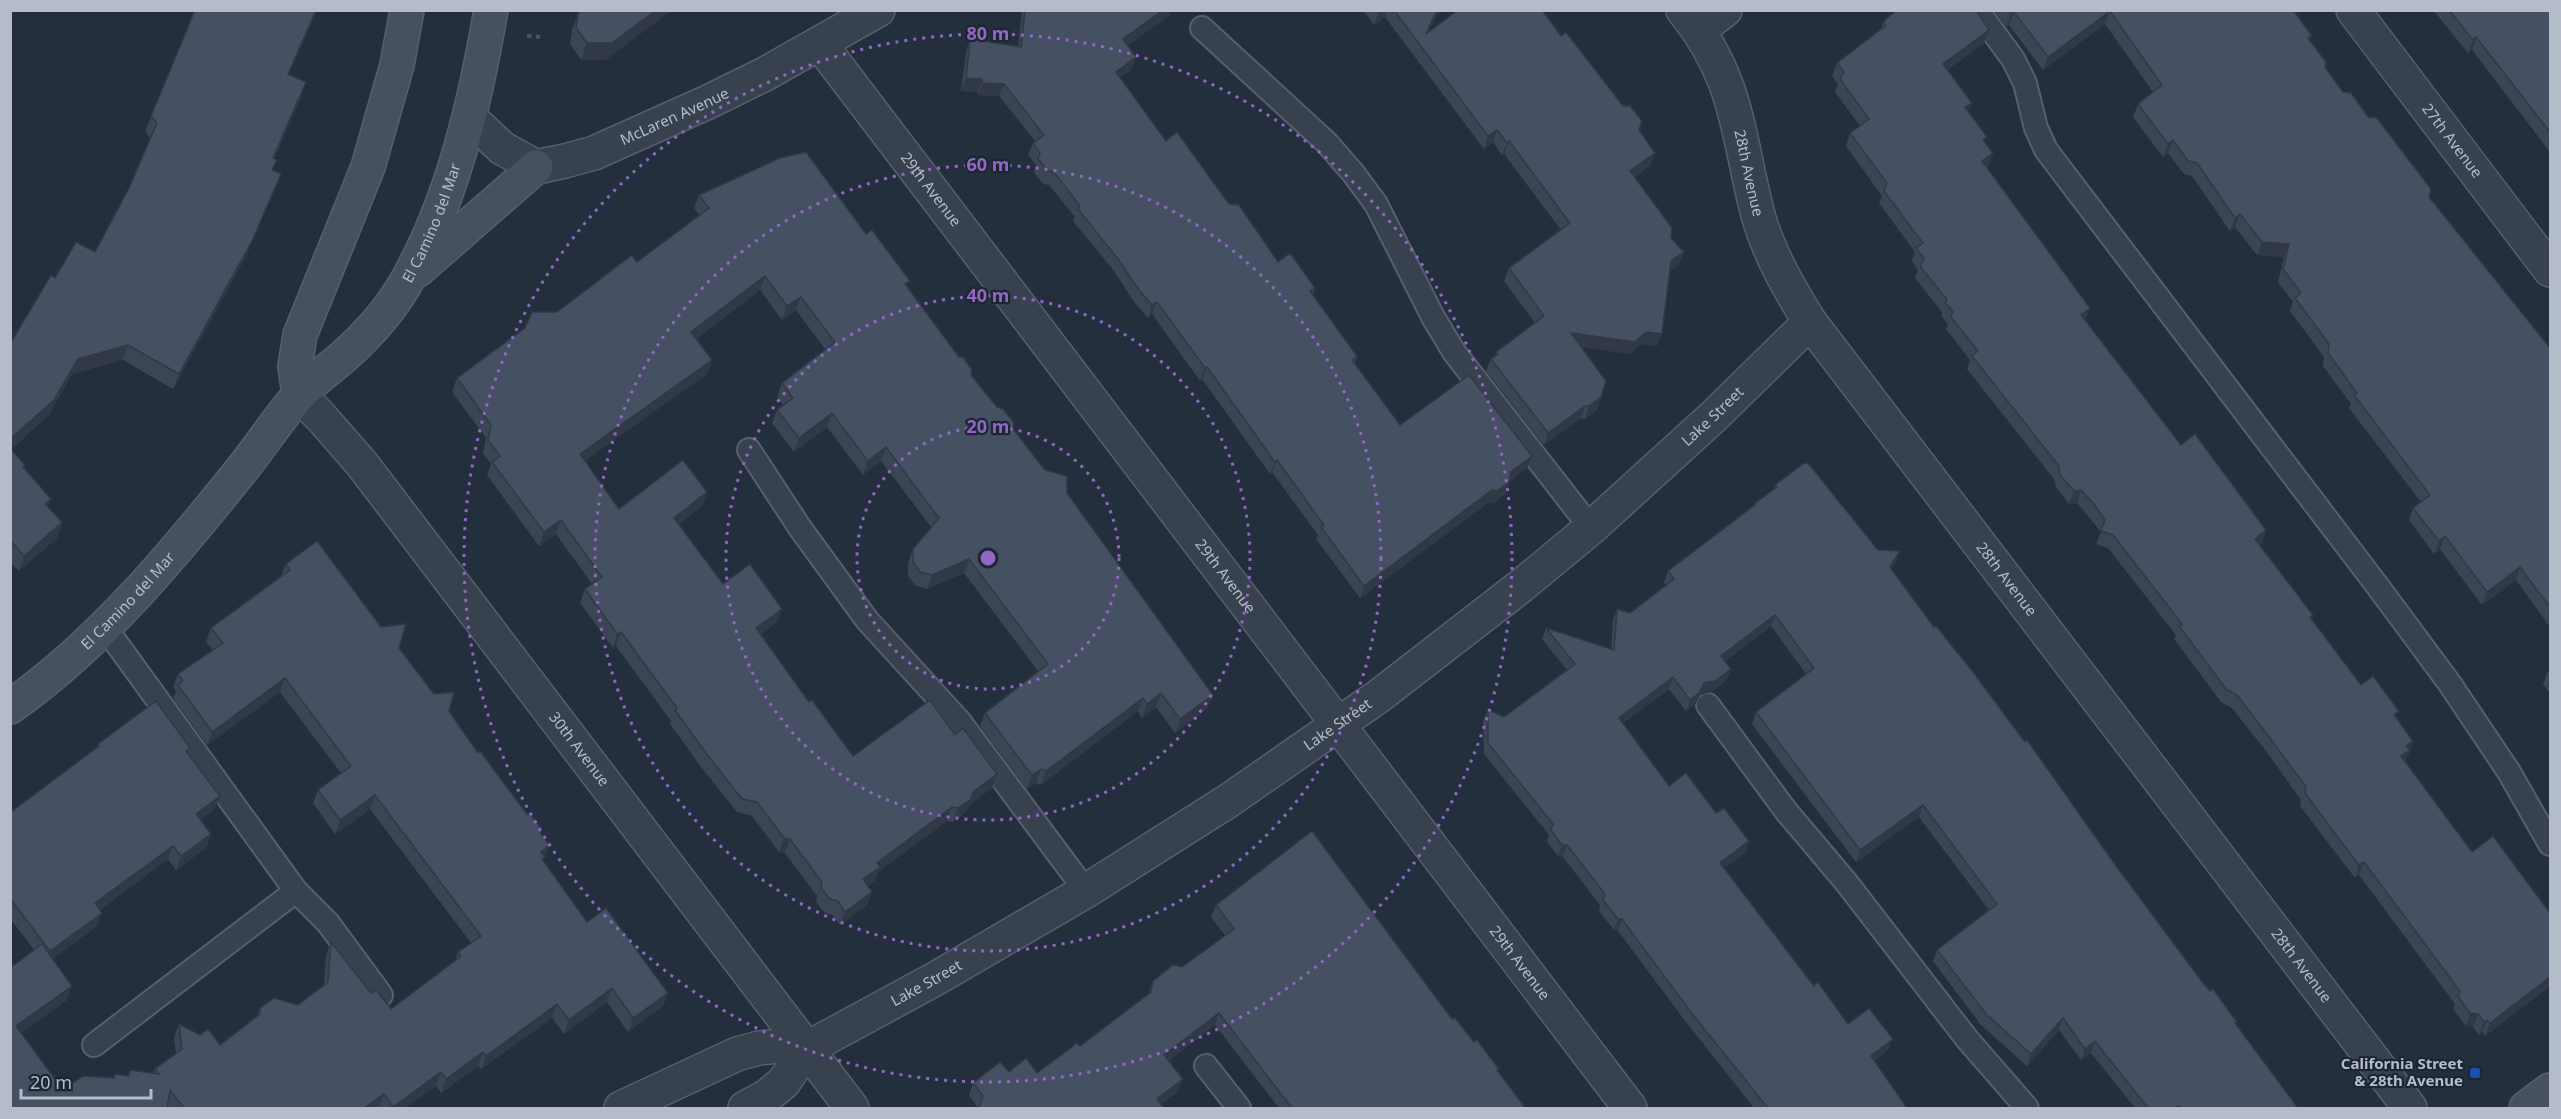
<svg xmlns="http://www.w3.org/2000/svg" width="2561" height="1119" font-family="'Noto Sans',sans-serif">
<rect width="100%" height="100%" fill="#242f3e"/>
<g fill="none" stroke-linecap="round" stroke-linejoin="round">
<defs>
<g id="lane">
<polyline points="1977,10 2013,59 2025,83 2036,128 2046,150 2379,588 2450,684 2509,772 2550,844"/>
<polyline points="1202,28 1327,143 1353,173 1376,204 1433,317 1454,352 1591,528"/>
<polyline points="749,450 800,528 867,620 960,722 1086,891"/>
<polyline points="104,626 296,891 328,923 381,995"/>
<polyline points="1708,705 1786,811 1846,882 1967,1039 2027,1108"/>
<polyline points="94,1045 296,891"/>
<polyline points="1206,1066 1239,1108"/>
</g>
<g id="street">
<path id="s1" d="M1683,10C1739,79 1737,134 1758,215C1769,254 1789,288 1810,322L2410,1108"/>
<path id="s2" d="M2353,10L2550,270"/>
<polyline points="1699,30 1725,10"/>
<path id="s3" d="M820,44L1630,1108"/>
<path id="s4" d="M470,118L502,148L536,167L565,161L594,153L708,102L765,74L878,10"/>
<path id="s5" d="M299,395L321,417L362,464L852,1108"/>
<polyline points="621,1108 737,1054 759,1048 780,1046 806,1049"/>
<path id="s6" d="M745,1108L767,1096L784,1082L806,1049L935,979L1086,891L1228,801L1379,696L1521,586L1591,528L1713,417L1810,322"/>
</g>
<g id="secondary">
<polyline points="418,270 536,167"/>
<polyline points="299,395 295,366 300,335 368,167 397,65 407,10"/>
<path id="s7" d="M10,707C101,643 175,553 243,468C262,444 279,418 298,396C311,382 328,370 343,357C368,335 393,307 409,277C454,195 475,102 491,10"/>
<polyline points="2526,1108 2550,1090"/>
</g>
</defs>
<!-- lane casing -->
<use href="#lane" stroke="#565f6c" stroke-width="26"/>
<!-- street casing -->
<use href="#street" stroke="#565f6c" stroke-width="36"/>
<!-- secondary casing -->
<use href="#secondary" stroke="#565f6c" stroke-width="36"/>
<!-- path -->
<polyline stroke="#44595c" stroke-width="4" stroke-dasharray="4.5 4.5" stroke-linecap="butt" points="527,36 540,37"/>
<!-- lane -->
<use href="#lane" stroke="#38414e" stroke-width="22"/>
<!-- street -->
<use href="#street" stroke="#38414e" stroke-width="33"/>
<!-- secondary -->
<use href="#secondary" stroke="#465061" stroke-width="33"/>
</g>
<!-- wall -->
<g fill="#3b4654">
<polygon points="195,10 317,10 289,74 301,97 274,159 273,171 281,174 275,189 246,256 173,389 123,360 72,374 49,415 11,449 25,465 24,468 48,507 62,522 57,538 19,571 10,562 10,344 55,278 95,252 129,188 150,138 145,131"/>
<polygon points="1022,10 1172,10 1170,15 1128,45 1132,69 1120,78 1166,141 1229,204 1278,262 1315,288 1313,295 1357,356 1355,363 1400,425 1527,468 1509,482 1505,494 1493,503 1488,503 1360,598 1316,539 1318,535 1272,472 1270,474 1202,379 1200,381 1152,314 1148,318 1134,302 1114,271 1073,221 1075,217 1049,185 1043,184 1034,172 1036,165 1028,155 1033,143 1035,141 999,96 978,95 978,92 961,91 966,52 970,39 1018,46"/>
<polygon points="1363,10 1439,10 1428,33 1561,36 1639,131 1651,165 1635,177 1671,238 1679,265 1669,271 1657,346 1641,344 1630,354 1582,347 1597,410 1585,419 1581,418 1544,445 1486,371 1491,359 1495,356 1496,352 1535,323 1504,281 1509,268 1561,230 1504,154 1502,155 1493,142 1484,149 1385,17 1374,25"/>
<polygon points="1994,10 2293,10 2325,67 2343,92 2369,118 2429,197 2550,348 2550,627 2516,580 2482,605 2440,549 2434,554 2409,520 2413,508 2421,502 2349,408 2351,404 2323,366 2324,357 2290,311 2293,302 2278,282 2284,257 2257,255 2235,227 2230,231 2192,176 2184,174 2168,153 2163,157 2133,117 2138,104 2153,92 2105,24 2043,70 2009,25 2006,27"/>
<polygon points="2433,10 2550,10 2550,152 2472,50 2468,53"/>
<polygon points="578,14 606,60 581,60 570,44 572,30"/>
<polygon points="1884,21 1989,30 1984,43 1947,70 1972,103 1968,111 1985,143 1993,153 1988,166 1987,167 2085,321 2181,445 2266,530 2262,543 2260,545 2311,619 2361,685 2396,718 2413,741 2405,762 2472,852 2550,913 2550,986 2485,1036 2482,1032 2479,1035 2473,1027 2466,1026 2453,1009 2455,1004 2359,875 2355,878 2332,848 2300,806 2301,800 2269,755 2232,708 2221,702 2174,639 2176,635 2108,548 2096,544 2101,532 2089,517 2077,503 2069,504 2056,487 2054,479 1967,369 1970,360 1946,329 1948,325 1941,315 1942,312 1915,278 1918,270 1912,261 1915,252 1879,203 1882,196 1846,146 1850,133 1860,126 1835,92 1838,84 1832,76 1837,63 1880,30"/>
<polygon points="699,195 866,234 908,287 971,375 1013,429 1045,470 1067,493 1208,708 1175,733 1156,707 1142,718 1138,711 1041,785 1036,783 1027,789 980,726 985,713 1038,671 964,573 927,589 915,585 908,576 908,563 913,549 931,527 881,461 863,475 827,427 794,452 772,423 777,410 783,405 777,397 782,383 825,349 796,310 782,320 760,290 696,339 712,360 707,374 584,461 619,509 707,492 702,506 679,524 723,584 782,609 777,622 761,634 809,702 853,756 992,788 969,805 966,812 953,822 947,821 878,872 875,881 868,886 867,905 840,925 833,915 825,913 816,902 817,896 785,853 779,852 752,816 737,812 701,767 670,724 671,721 616,646 613,648 580,603 585,589 592,584 556,534 539,546 487,475 491,464 483,453 486,438 452,392 457,378 557,312 637,262 699,215 694,208"/>
<polygon points="1775,485 1896,562 1891,569 1934,627 2114,863 2203,983 2236,1025 2298,1108 2135,1108 2091,1053 2081,1060 2059,1030 2027,1066 1981,1025 1933,961 1937,950 1989,910 1919,817 1856,862 1752,724 1756,712 1806,674 1771,626 1725,661 1731,669 1727,680 1711,692 1700,695 1695,705 1686,711 1669,689 1623,723 1669,786 1716,813 1749,841 1745,853 1724,868 1814,986 1848,1024 1888,1050 1874,1061 1907,1108 1754,1108 1686,1022 1618,931 1614,930 1599,911 1600,905 1563,857 1558,856 1547,842 1549,835 1484,754 1483,721 1488,710 1504,717 1567,670 1542,639 1546,628 1611,649 1613,620 1617,609 1630,613 1666,585 1664,583 1668,571 1754,506 1755,503 1773,490"/>
<polygon points="286,564 381,627 399,648 434,694 449,711 478,753 549,845 543,861 587,922 668,993 663,1006 628,1032 607,1002 564,1034 552,1018 481,1069 478,1066 441,1093 436,1086 405,1108 169,1108 167,1107 10,1108 10,968 34,950 10,918 10,811 11,812 96,748 98,744 190,748 188,754 215,809 200,820 211,834 206,848 176,870 168,859 100,910 97,926 52,959 67,1000 21,1033 63,1090 114,1078 115,1074 128,1076 130,1070 153,1073 155,1069 176,1053 174,1038 179,1024 220,1045 257,1016 260,1008 298,1005 324,986 326,956 331,942 371,993 391,1009 455,961 458,952 471,943 370,809 335,834 313,803 318,790 341,773 280,692 207,745 173,698 176,691 173,687 178,674 213,650 206,642 211,628 281,576"/>
<polygon points="2550,669 2550,694 2543,684 2548,672"/>
<polygon points="1216,905 1452,1019 1499,1069 1498,1072 1524,1108 1279,1108 1215,1025 1168,1061 1183,1079 1178,1091 1161,1104 1164,1108 978,1108 969,1095 973,1083 1009,1072 1037,1073 1080,1046 1148,994 1153,981 1182,967 1225,935 1211,917"/>
</g>
<!-- shaded-wall -->
<g fill="#303945">
<polygon points="316,10 317,10 283,89 288,74"/>
<polygon points="656,10 672,10 606,60 581,60 587,43"/>
<polygon points="1163,10 1172,10 1170,15 1119,51 1123,39"/>
<polygon points="1381,10 1387,10 1385,17 1374,25 1378,13"/>
<polygon points="1437,10 1439,10 1421,47 1426,34"/>
<polygon points="2110,11 2105,24 2043,70 2048,57"/>
<polygon points="2014,12 2009,25 2006,27 2011,14"/>
<polygon points="1989,30 1984,43 1938,77 1943,64"/>
<polygon points="2476,37 2472,50 2468,53 2473,40"/>
<polygon points="1136,57 1132,69 1112,84 1116,72"/>
<polygon points="966,78 982,79 978,92 961,91"/>
<polygon points="306,82 301,97 267,173 273,158"/>
<polygon points="982,83 1004,84 999,96 978,95"/>
<polygon points="1972,103 1967,115 1965,107"/>
<polygon points="1497,130 1493,142 1484,149 1488,136"/>
<polygon points="2173,140 2168,153 2163,157 2168,144"/>
<polygon points="1509,141 1504,154 1502,155 1507,143"/>
<polygon points="1655,153 1651,165 1626,184 1630,171"/>
<polygon points="1993,153 1988,166 1978,174 1982,161"/>
<polygon points="281,174 275,189 246,256 173,389 179,374"/>
<polygon points="2240,214 2235,227 2230,231 2235,218"/>
<polygon points="2262,242 2289,244 2284,257 2257,255"/>
<polygon points="1684,252 1679,265 1666,274 1671,261"/>
<polygon points="765,276 760,290 686,346 691,332"/>
<polygon points="801,297 796,310 782,320 787,306"/>
<polygon points="1157,302 1152,314 1148,318 1152,305"/>
<polygon points="2090,308 2085,321 2081,315"/>
<polygon points="1646,332 1662,334 1657,346 1641,344 1630,354 1567,345 1571,333"/>
<polygon points="128,345 123,360 72,374 49,415 10,449 10,439 78,359"/>
<polygon points="712,360 707,374 575,468 580,454"/>
<polygon points="1207,367 1202,379 1200,381 1205,368"/>
<polygon points="1601,397 1597,410 1585,419 1589,406"/>
<polygon points="1585,406 1581,418 1544,445 1548,433"/>
<polygon points="832,413 827,427 794,452 799,438"/>
<polygon points="886,447 881,461 863,475 868,461"/>
<polygon points="1532,456 1527,468 1509,482 1505,494 1493,503 1488,503 1360,598 1364,586"/>
<polygon points="1277,460 1272,472 1270,474 1275,462"/>
<polygon points="2081,490 2077,503 2069,504 2074,491"/>
<polygon points="707,492 702,506 669,531 674,518"/>
<polygon points="51,499 46,514 45,504"/>
<polygon points="561,520 556,534 539,546 544,532"/>
<polygon points="62,522 57,538 19,571 24,556"/>
<polygon points="2266,530 2262,543 2250,552 2255,539"/>
<polygon points="2445,536 2440,549 2434,554 2439,541"/>
<polygon points="1900,551 1896,562 1886,578 1890,567"/>
<polygon points="969,559 964,573 927,589 932,575"/>
<polygon points="2520,567 2516,580 2482,605 2487,592"/>
<polygon points="782,609 777,622 751,641 756,628"/>
<polygon points="1775,615 1771,626 1717,667 1721,656"/>
<polygon points="621,632 616,646 613,648 617,634"/>
<polygon points="1731,669 1727,680 1711,692 1700,695 1695,705 1686,711 1690,700 1704,683"/>
<polygon points="1673,677 1669,689 1615,729 1619,718"/>
<polygon points="285,678 280,692 207,745 212,732"/>
<polygon points="1161,693 1156,707 1142,718 1147,704"/>
<polygon points="1213,695 1208,708 1175,733 1180,719"/>
<polygon points="1143,698 1138,711 1041,785 1046,771"/>
<polygon points="2413,741 2409,754 2405,763 2401,756 2406,746"/>
<polygon points="1041,769 1036,783 1027,789 1032,775"/>
<polygon points="997,774 992,788 969,805 966,812 953,822 958,808 973,792"/>
<polygon points="375,795 370,809 335,834 340,820"/>
<polygon points="220,796 215,809 191,827 196,814"/>
<polygon points="1923,805 1919,817 1856,862 1860,850"/>
<polygon points="952,807 947,821 878,872 875,881 858,893 863,879 877,863"/>
<polygon points="211,834 206,848 176,870 181,856"/>
<polygon points="784,838 790,839 785,853 779,852"/>
<polygon points="1749,841 1745,853 1716,874 1720,863"/>
<polygon points="549,845 540,871 541,852"/>
<polygon points="1562,845 1567,845 1563,857 1558,856"/>
<polygon points="173,846 168,859 90,917 95,903"/>
<polygon points="2364,862 2359,875 2355,878 2359,865"/>
<polygon points="872,892 867,905 840,925 845,912"/>
<polygon points="102,913 97,926 45,965 50,951"/>
<polygon points="1618,919 1622,919 1618,931 1614,930"/>
<polygon points="2550,977 2550,986 2485,1036 2490,1023"/>
<polygon points="72,986 67,1000 11,1040 16,1026"/>
<polygon points="612,988 607,1002 564,1034 569,1020"/>
<polygon points="668,993 663,1006 628,1032 633,1018"/>
<polygon points="557,1004 552,1018 481,1069 486,1056"/>
<polygon points="1219,1013 1215,1025 1160,1067 1164,1055"/>
<polygon points="2470,1013 2478,1014 2473,1027 2466,1026"/>
<polygon points="2063,1018 2059,1030 2027,1066 2031,1054"/>
<polygon points="2487,1020 2482,1032 2479,1035 2484,1022"/>
<polygon points="1893,1039 1888,1050 1866,1067 1871,1056"/>
<polygon points="2095,1041 2091,1053 2081,1060 2085,1049"/>
<polygon points="483,1052 478,1066 441,1093 446,1079"/>
<polygon points="441,1072 436,1086 405,1108 392,1108 393,1107"/>
<polygon points="1183,1079 1178,1091 1155,1108 1157,1099"/>
<polygon points="384,1094 378,1108 364,1108"/>
</g>
<!-- building -->
<g fill="#455162" stroke="#303945" stroke-width="1.5">
<polygon points="195,10 316,10 288,74 306,82 273,158 277,160 272,170 281,174 252,241 179,374 128,345 78,359 54,400 10,439 10,344 51,275 55,278 76,242 95,252 129,188 157,123 151,116"/>
<polygon points="581,10 656,10 612,43 587,43 576,28 578,14"/>
<polygon points="1025,10 1163,10 1123,39 1136,57 1116,72 1166,141 1177,132 1229,204 1239,205 1278,262 1290,253 1315,288 1310,291 1357,356 1352,360 1400,425 1469,375 1532,456 1511,472 1509,482 1497,491 1492,490 1364,586 1321,527 1324,525 1277,460 1275,462 1207,367 1205,368 1157,302 1152,305 1139,290 1118,259 1078,209 1080,206 1054,172 1048,171 1038,159 1040,153 1033,143 1044,135 1004,84 982,83 982,79 966,78 970,39 1021,47"/>
<polygon points="1394,10 1437,10 1426,34 1458,10 1542,10 1561,36 1566,32 1623,106 1630,106 1642,121 1639,130 1655,153 1630,171 1672,228 1671,238 1684,252 1671,261 1662,334 1646,332 1635,342 1571,333 1606,381 1601,397 1589,406 1585,406 1548,433 1491,359 1498,354 1496,352 1544,316 1509,268 1570,223 1509,141 1507,143 1497,130 1488,136"/>
<polygon points="1897,10 1976,10 1989,30 1943,64 1972,103 1965,107 1987,137 1983,140 1993,153 1982,161 2090,308 2081,315 2181,445 2195,434 2266,530 2255,539 2313,615 2310,617 2361,685 2373,676 2399,711 2394,715 2413,741 2406,746 2410,750 2401,756 2472,852 2493,836 2550,913 2550,977 2490,1023 2487,1020 2484,1022 2478,1014 2470,1013 2458,996 2460,991 2364,862 2359,865 2336,835 2305,793 2306,787 2273,742 2237,695 2226,689 2179,626 2182,624 2113,535 2101,531 2105,520 2094,504 2081,490 2074,491 2060,475 2059,466 1972,356 1978,351 1951,317 1953,312 1945,302 1947,300 1920,266 1924,258 1916,248 1923,243 1884,191 1887,183 1850,133 1869,119 1840,79 1844,72 1837,63 1885,26 1884,21"/>
<polygon points="2008,10 2293,10 2312,36 2308,38 2326,62 2325,67 2343,92 2351,93 2369,118 2376,117 2431,189 2429,197 2550,348 2550,607 2520,567 2487,592 2445,536 2439,541 2413,508 2430,495 2354,395 2357,393 2328,353 2329,344 2295,298 2301,293 2283,269 2289,244 2262,242 2240,214 2235,218 2197,163 2188,161 2173,140 2168,144 2138,104 2162,85 2110,11 2048,57 2014,12 2011,14"/>
<polygon points="2449,10 2550,10 2550,132 2476,37 2473,40"/>
<polygon points="806,152 866,234 872,230 910,281 905,284 959,357 963,357 972,370 971,375 997,407 1003,409 1014,423 1013,429 1045,470 1067,476 1067,493 1213,695 1180,719 1161,693 1147,704 1143,698 1046,771 1041,769 1032,775 985,713 1048,664 969,559 932,575 920,572 913,562 913,549 939,518 886,447 868,461 832,413 799,438 777,410 793,398 782,383 835,342 801,297 787,306 765,276 691,332 712,360 580,454 619,509 683,460 707,492 674,518 723,584 750,564 782,609 756,628 809,702 812,700 853,756 930,700 955,735 963,728 997,774 973,792 971,799 958,808 952,807 877,863 880,867 863,879 872,892 845,912 838,901 830,899 821,888 822,882 790,839 784,838 757,802 742,799 706,753 675,710 677,708 621,632 617,634 585,589 602,577 561,520 544,532 492,462 500,456 488,440 491,425 457,378 525,328 532,312 557,312 632,255 637,262 709,208 699,195 780,158"/>
<polygon points="10,448 25,465 23,467 51,499 45,504 62,522 24,556 10,540"/>
<polygon points="1808,463 1878,550 1900,551 1890,567 1895,574 1934,627 1936,626 1973,672 2025,742 2027,740 2114,863 2203,983 2210,991 2213,989 2237,1022 2235,1023 2298,1108 2182,1108 2179,1106 2175,1108 2148,1108 2095,1041 2085,1049 2063,1018 2031,1054 1986,1014 1937,950 1997,904 1923,805 1860,850 1756,712 1814,668 1775,615 1721,656 1731,669 1715,681 1704,683 1699,693 1690,700 1673,677 1619,718 1669,786 1686,773 1716,813 1724,808 1749,841 1720,863 1814,986 1818,982 1848,1024 1869,1008 1893,1039 1871,1056 1907,1108 1768,1108 1690,1011 1622,919 1618,919 1603,900 1605,894 1567,845 1562,845 1551,830 1553,824 1488,743 1488,710 1504,717 1575,664 1546,628 1614,650 1617,609 1630,613 1674,579 1668,571 1756,504 1755,503 1777,487 1775,485 1803,464"/>
<polygon points="317,541 381,627 406,624 399,648 434,694 454,692 449,711 478,753 480,751 527,814 531,815 541,828 541,834 549,845 541,852 545,857 542,859 587,922 606,908 668,993 633,1018 612,988 569,1020 557,1004 486,1056 483,1052 446,1079 441,1072 393,1107 384,1094 364,1108 184,1108 170,1090 167,1108 10,1108 10,968 42,944 72,986 16,1026 63,1090 83,1076 114,1078 115,1074 129,1076 130,1070 159,1074 155,1069 182,1049 179,1024 200,1035 208,1029 220,1045 260,1014 260,1008 274,998 298,1005 328,982 331,942 371,993 376,990 391,1009 461,956 458,952 481,936 375,795 340,820 318,790 351,766 285,678 212,732 178,685 183,681 178,674 223,643 211,628 290,570 286,564"/>
<polygon points="156,701 190,748 186,751 220,796 196,814 211,834 181,856 173,846 95,903 102,913 50,951 10,898 10,811 11,812 99,746 98,744"/>
<polygon points="1312,831 1452,1019 1455,1018 1474,1042 1477,1040 1499,1069 1497,1070 1524,1106 1524,1108 1292,1108 1219,1013 1164,1055 1183,1079 1157,1099 1164,1108 979,1108 983,1096 973,1083 1000,1062 1009,1072 1026,1058 1037,1073 1077,1043 1080,1046 1151,992 1153,981 1173,965 1182,967 1234,929 1216,905"/>
</g>
<!-- distance rings -->
<g fill="none" stroke="#9266c3" stroke-width="3" stroke-dasharray="3 6">
<circle cx="988" cy="558" r="131"/>
<circle cx="988" cy="558" r="262"/>
<circle cx="988" cy="558" r="393"/>
<circle cx="988" cy="558" r="524"/>
</g>
<!-- markers -->
<rect fill="#1a4fb4" stroke="#1d2633" stroke-width="2" x="2469" y="1067" width="12" height="12" rx="3"/>
<g text-anchor="middle" stroke-width="4.5" stroke-linejoin="round" paint-order="stroke">
<!-- street labels -->
<g font-size="15" fill="#b4bcc9" stroke="#1d2633">
<text dy="5" stroke="none"><textPath href="#s4" startOffset="231">McLaren Avenue</textPath></text>
<text dy="5" stroke="none"><textPath href="#s2" startOffset="164">27th Avenue</textPath></text>
<text dy="5" stroke="none"><textPath href="#s1" startOffset="178">28th Avenue</textPath></text>
<text dy="5" stroke="none"><textPath href="#s3" startOffset="183">29th Avenue</textPath></text>
<text dy="5" stroke="none"><textPath href="#s7" startOffset="648">El Camino del Mar</textPath></text>
<text dy="5" stroke="none"><textPath href="#s6" startOffset="1196">Lake Street</textPath></text>
<text dy="5" stroke="none"><textPath href="#s3" startOffset="669">29th Avenue</textPath></text>
<text dy="5" stroke="none"><textPath href="#s1" startOffset="664">28th Avenue</textPath></text>
<text dy="5" stroke="none"><textPath href="#s7" startOffset="159">El Camino del Mar</textPath></text>
<text dy="5" stroke="none"><textPath href="#s6" startOffset="710">Lake Street</textPath></text>
<text dy="5" stroke="none"><textPath href="#s5" startOffset="452">30th Avenue</textPath></text>
<text dy="5" stroke="none"><textPath href="#s3" startOffset="1155">29th Avenue</textPath></text>
<text dy="5" stroke="none"><textPath href="#s1" startOffset="1150">28th Avenue</textPath></text>
<text dy="5" stroke="none"><textPath href="#s6" startOffset="224">Lake Street</textPath></text>
</g>
<!-- poi labels -->
<g font-size="15" font-weight="bold" fill="#b4bcc9" stroke="#1d2633" text-anchor="end">
<text x="2463" y="1069">California Street<tspan x="2463" dy="17">&amp; 28th Avenue</tspan></text>
</g>
</g>
<circle cx="988" cy="558" r="9" fill="#9266c3" stroke="#1d2633" stroke-width="3"/>
<g font-size="18" text-anchor="middle" font-weight="bold" fill="#9266c3" stroke="#1d2633" stroke-width="4.5" stroke-linejoin="round" paint-order="stroke">
<text x="988" y="40">80 m</text>
<text x="988" y="171">60 m</text>
<text x="988" y="302">40 m</text>
<text x="988" y="433">20 m</text>
</g>
<!-- border -->
<rect width="2561" height="1119" fill="none" stroke="#b4bcc9" stroke-width="24"/>
<!-- scale -->
<path d="M21 1089v9h130v-9" fill="none" stroke="#b4bcc9" stroke-width="3"/>
<text x="30" y="1089" font-size="18" fill="#b4bcc9" stroke="#1d2633" stroke-width="4.5" paint-order="stroke">20 m</text>
</svg>
